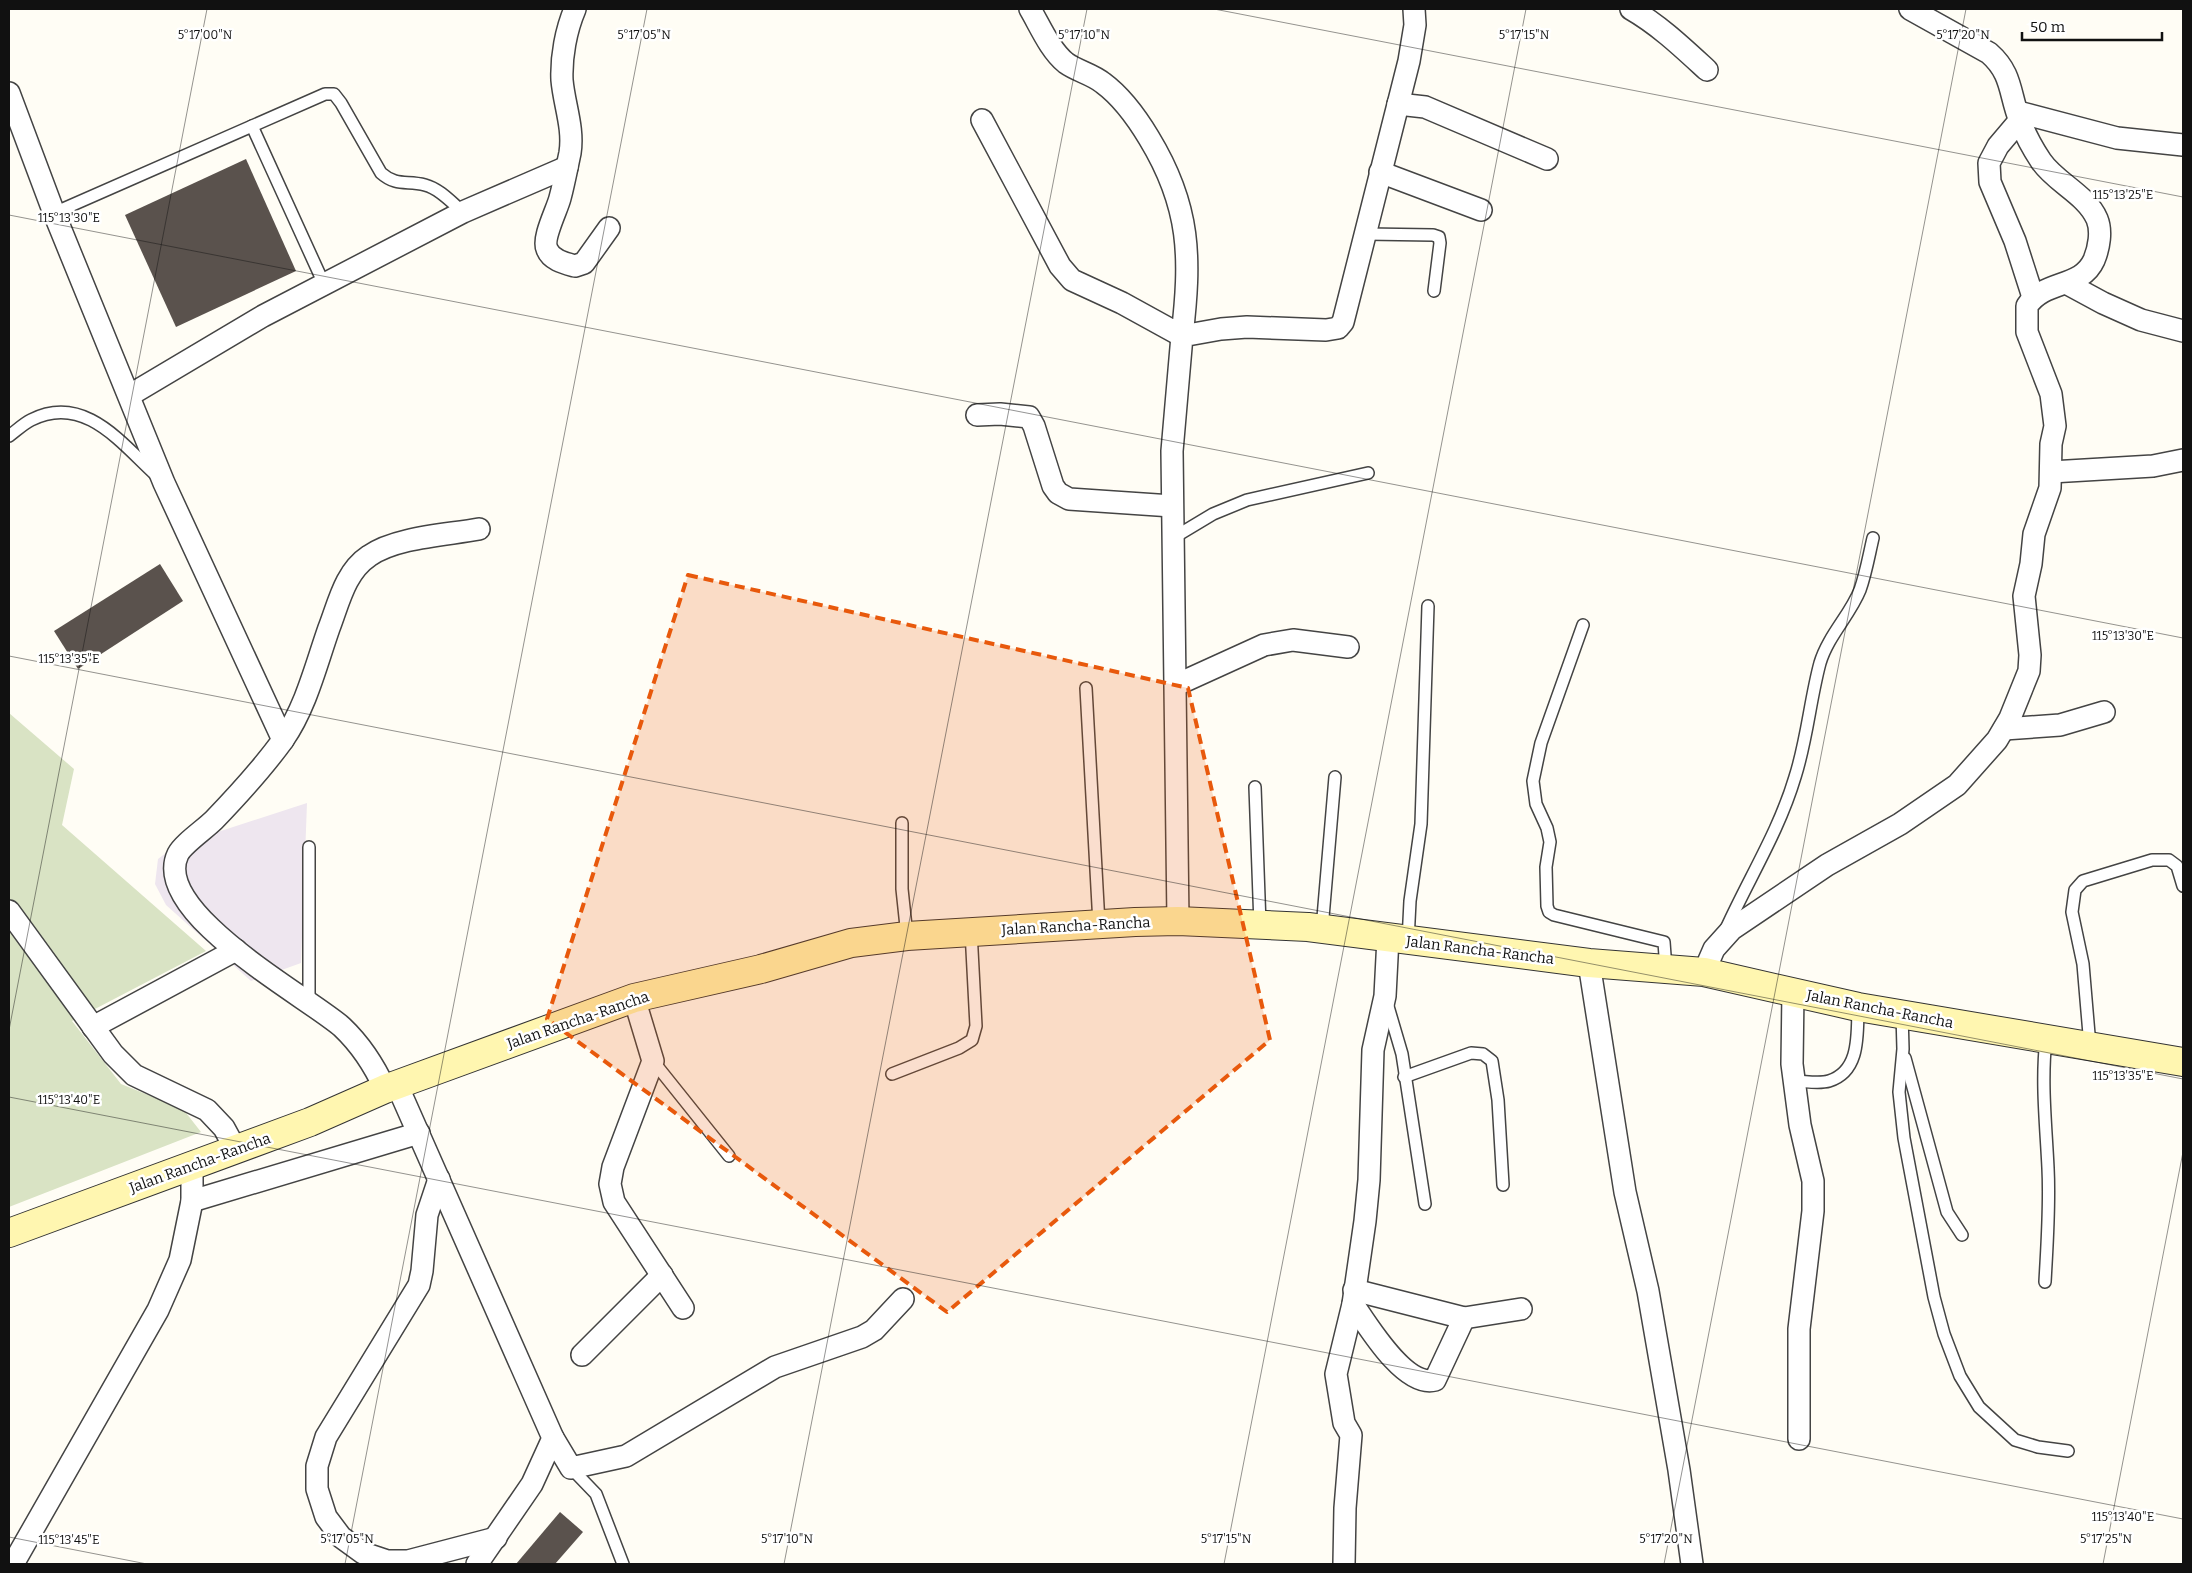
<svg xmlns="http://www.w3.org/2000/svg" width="2192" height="1573" font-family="Bitter,serif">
<rect width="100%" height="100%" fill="#fffdf5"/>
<!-- industrial -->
<polygon fill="#eee6ef" points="307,803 301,963 251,981 166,905 155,884 158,859 175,846"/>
<!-- cemetery -->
<polygon fill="#d9e3c4" points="9,713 74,769 62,825 206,951 72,1021 121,1084 183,1109 201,1132 9,1207"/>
<!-- building -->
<g fill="#5a524d">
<polygon points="246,159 296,271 176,327 125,215"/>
<polygon points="160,564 183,601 78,669 54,631"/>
<polygon points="560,1512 583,1532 555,1564 516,1564"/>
</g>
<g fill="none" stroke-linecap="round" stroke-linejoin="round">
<defs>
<g id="service">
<polyline points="252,126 324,284"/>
<path d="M54,213L325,94H334L341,103L381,173C397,187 407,180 425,185C440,189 452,203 463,212"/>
<polyline points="1366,234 1433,235 1439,237 1440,243 1434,291"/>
<path d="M9,436C16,431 23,424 31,420C84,393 121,443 156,475"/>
<polyline points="1173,538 1213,514 1247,500 1368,473"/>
<polyline points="1583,625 1541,743 1533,781 1536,804 1547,828 1550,842 1546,867 1547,906 1549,912 1554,915 1664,942 1666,969"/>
<polyline points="1086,688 1099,924"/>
<polyline points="1255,787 1260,925"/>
<polyline points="902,823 902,889 907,936"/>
<polyline points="1322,929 1335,777"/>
<path d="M1726,929C1749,878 1779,831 1795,777C1807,740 1810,700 1820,663C1828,636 1850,615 1860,590C1866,573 1869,555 1873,538"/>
<polyline points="1408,941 1410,901 1421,824 1428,606"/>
<polyline points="1387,1003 1402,1054 1425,1204"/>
<polyline points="309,1005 309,847"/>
<polyline points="1902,1014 1903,1049 1899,1092 1904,1138 1934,1297 1944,1334 1960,1376 1979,1407 2015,1440 2038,1447 2068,1451"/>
<polyline points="2090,1046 2083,964 2072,912 2075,890 2083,881 2152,860 2169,860 2177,866 2183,886"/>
<polyline points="1905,1058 1947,1212 1962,1235"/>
<polyline points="653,1061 729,1156"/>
<polyline points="892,1074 959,1048 972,1040 976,1026 971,931"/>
<polyline points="1404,1077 1471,1053 1483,1054 1492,1061 1498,1100 1503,1185"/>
<path d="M1794,1081C1805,1081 1819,1084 1829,1081C1861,1071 1857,1033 1858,1007"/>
<path d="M2045,1282C2047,1244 2050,1206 2048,1168C2046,1125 2041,1082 2046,1039"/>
<polyline points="571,1468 596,1494 623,1564"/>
</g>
<g id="minor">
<path d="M575,9C566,30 561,57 562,80C564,104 574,128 570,153C567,167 564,183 560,198C557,210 542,238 547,249C551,260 564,263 575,266L584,263L609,228"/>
<path d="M1631,9C1659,25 1683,48 1707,70"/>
<path d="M9,93L54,213L164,483L283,740C262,769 239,794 214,820C205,829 183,844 178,854C150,912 308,997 342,1027C361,1045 374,1065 385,1089"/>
<polyline points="1398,104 1425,107 1547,159"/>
<polyline points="2018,112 2117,138 2183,145"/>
<path d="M982,120L1060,266L1072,280L1122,303L1182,336C1191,258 1191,207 1149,138C1137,118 1122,97 1103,83C1092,74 1077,71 1066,63C1050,50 1040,26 1030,9"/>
<polyline points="2020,120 1998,146 1989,163 1990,182 2015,241 2033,297"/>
<polyline points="1380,172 1481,210"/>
<polyline points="2066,283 2103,303 2141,320 2183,331"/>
<polyline points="130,395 263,316 463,212 567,167"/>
<polyline points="977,415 1000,414 1029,417 1034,426 1053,486 1058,493 1069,499 1172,506"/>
<polyline points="2051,472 2153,466 2183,460"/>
<polyline points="1176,685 1264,645 1293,640 1348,647"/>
<polyline points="2004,729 2060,725 2104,712"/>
<path d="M283,740C306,707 316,665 329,628C339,602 345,572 369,556C396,537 447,535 479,529"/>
<polyline points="9,911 113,1054 134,1075 207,1110 224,1128 236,1150"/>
<polyline points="1178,921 1172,451 1182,336 1221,329 1247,327 1326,330 1338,328 1343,322 1409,61 1415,25 1414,9"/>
<polyline points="1589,963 1625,1192 1648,1291 1679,1470 1692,1564"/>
<path d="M1704,972L1714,949L1732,929L1827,865L1900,824L1957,785L1997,740L2010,718L2029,671L2030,655L2024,596L2031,564L2034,534L2050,488L2051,444L2055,426L2051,394L2027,332V306C2045,279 2081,289 2094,260C2099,248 2102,231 2097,219C2086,194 2056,183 2041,161C2033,149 2025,134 2020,121C2009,94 2013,74 1989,53L1910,9"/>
<polyline points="1793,992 1792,1064 1800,1125 1813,1181 1813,1211 1799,1329 1799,1439"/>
<polyline points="634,998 653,1061 613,1167 610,1184 614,1202 683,1308"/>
<polyline points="93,1027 236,950"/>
<polyline points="397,1085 553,1438 532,1484 477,1564"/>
<polyline points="439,1179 427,1215 422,1271 419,1285 326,1437 317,1466 317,1489 326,1517 341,1537 363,1553 387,1561 408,1561 496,1538"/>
<polyline points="192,1201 419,1133"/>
<polyline points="1354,1290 1464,1318 1521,1309"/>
<path d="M1353,1304C1368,1326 1405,1388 1435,1380L1464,1318"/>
<polyline points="582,1355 662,1275"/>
<polyline points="553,1438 571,1468 626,1456 775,1367 862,1337 874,1330 903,1299"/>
<polyline points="13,1564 158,1310 180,1260 192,1201 192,1166"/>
<polyline points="1344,1564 1345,1508 1351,1435 1344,1423 1336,1374 1353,1304 1365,1221 1369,1180 1373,1050 1385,996 1388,938"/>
</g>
<polyline id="secondary" points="9,1233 310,1122 385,1089 634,998 761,969 851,943 907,936 1135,922 1178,921 1308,927 1589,963 1704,972 1858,1007 2183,1062"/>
</defs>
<!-- service casing -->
<use href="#service" stroke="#444" stroke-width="14"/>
<!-- minor casing -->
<use href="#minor" stroke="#444" stroke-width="24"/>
<!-- secondary casing -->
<use href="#secondary" stroke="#333" stroke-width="30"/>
<!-- service -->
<use href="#service" stroke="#fff" stroke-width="11"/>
<!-- minor -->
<use href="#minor" stroke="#fff" stroke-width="21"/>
<!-- secondary -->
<use href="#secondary" stroke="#fff6b0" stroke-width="28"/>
</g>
<!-- marked area -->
<path fill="#e8590c" fill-opacity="0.2" stroke="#e8590c" stroke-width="4" stroke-dasharray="10 6" stroke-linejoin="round" d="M688,575L1188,688L1270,1040L947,1312L547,1019Z"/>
<!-- ticks -->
<path fill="none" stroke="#111" stroke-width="1" stroke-opacity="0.45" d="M1214,9L2183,197M9,215L2183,638M9,656L2183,1079M9,1030L207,9M9,1097L2183,1519M9,1537L147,1564M345,1564L647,9M784,1564L1087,9M1224,1564L1526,9M1664,1564L1966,9M2103,1564L2183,1152"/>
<g text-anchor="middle" stroke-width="5" stroke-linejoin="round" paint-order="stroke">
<!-- street labels -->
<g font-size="15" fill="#111" stroke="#fff">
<text transform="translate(1076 926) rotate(-3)" y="5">Jalan Rancha-Rancha</text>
<text transform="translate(1480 950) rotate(7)" y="5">Jalan Rancha-Rancha</text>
<text transform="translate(1880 1009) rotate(11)" y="5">Jalan Rancha-Rancha</text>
<text transform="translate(578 1020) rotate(-19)" y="5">Jalan Rancha-Rancha</text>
<text transform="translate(200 1163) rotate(-20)" y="5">Jalan Rancha-Rancha</text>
</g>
</g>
<g font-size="12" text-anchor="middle" fill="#111" stroke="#fff" stroke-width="5" stroke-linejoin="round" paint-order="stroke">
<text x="205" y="39">5°17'00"N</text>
<text x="644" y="39">5°17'05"N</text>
<text x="1524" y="39">5°17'15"N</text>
<text x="1084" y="39">5°17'10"N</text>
<text x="1963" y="39">5°17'20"N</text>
<text x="2123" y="199">115°13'25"E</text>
<text x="69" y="222">115°13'30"E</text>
<text x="2123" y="640">115°13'30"E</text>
<text x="69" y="663">115°13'35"E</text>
<text x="2123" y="1080">115°13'35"E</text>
<text x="69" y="1104">115°13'40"E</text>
<text x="2123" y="1521">115°13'40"E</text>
<text x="347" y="1543">5°17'05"N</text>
<text x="787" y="1543">5°17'10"N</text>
<text x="1226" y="1543">5°17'15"N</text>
<text x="1666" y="1543">5°17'20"N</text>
<text x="2106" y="1543">5°17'25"N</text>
<text x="69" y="1544">115°13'45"E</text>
</g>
<!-- border -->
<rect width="2192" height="1573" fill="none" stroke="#111111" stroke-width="20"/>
<!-- scale -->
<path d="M2022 32v8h140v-8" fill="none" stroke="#111111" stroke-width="2.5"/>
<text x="2030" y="32" font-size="15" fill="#111111" stroke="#ffffff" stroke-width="4" paint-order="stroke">50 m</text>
</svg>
